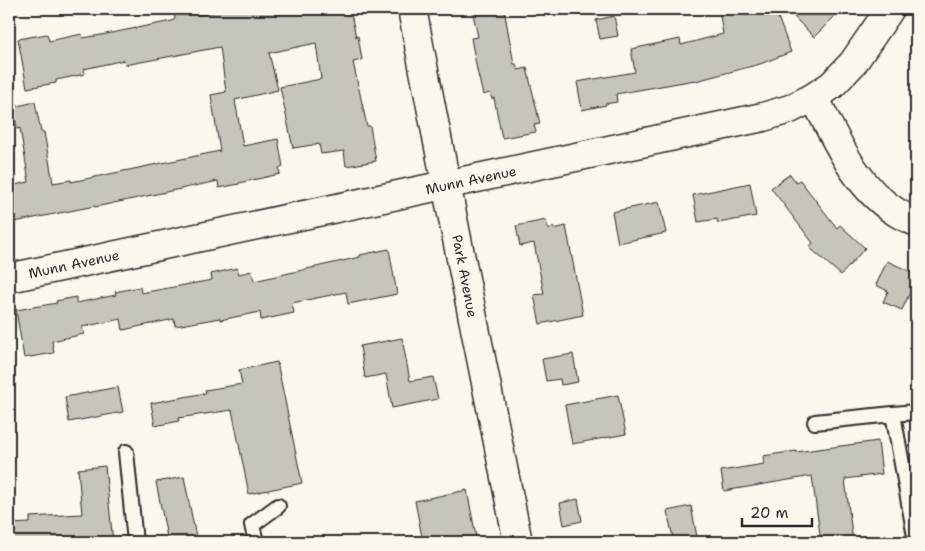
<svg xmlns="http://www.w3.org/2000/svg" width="925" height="551" font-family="'Shantell Sans',sans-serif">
<rect width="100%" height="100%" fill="#fbf7ec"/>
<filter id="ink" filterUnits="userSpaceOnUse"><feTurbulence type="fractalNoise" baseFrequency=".02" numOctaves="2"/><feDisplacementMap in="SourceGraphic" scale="10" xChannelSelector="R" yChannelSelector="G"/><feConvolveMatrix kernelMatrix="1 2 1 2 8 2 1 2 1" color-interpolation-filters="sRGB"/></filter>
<g filter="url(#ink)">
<!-- building -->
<g fill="#c7c4bc" stroke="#2b2b2b">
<polygon points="184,9 197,9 199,15 230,9 259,9 260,12 280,9 350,9 356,37 358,36 362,60 353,62 367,126 370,126 376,161 346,166 344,151 321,154 319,144 293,148 280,87 321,79 316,43 269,53 278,90 235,100 243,146 278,139 283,167 279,168 280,174 239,183 239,184 219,188 218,181 95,207 95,206 9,223 9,186 29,182 20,128 17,129 13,107 35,102 41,132 44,132 53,183 71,180 71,182 220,151 211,95 226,92 220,47 125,65 124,60 84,69 85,74 56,80 56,83 27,88 18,39 47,34 49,41 82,34 83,38 101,35 172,21 175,19 174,11"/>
<polygon points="472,9 504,9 514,64 516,64 518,70 527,68 540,124 534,125 536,132 502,138 494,98 492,99 490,93 483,95 477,70 471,38 478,37"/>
<polygon points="719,9 775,9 791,52 760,64 696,81 695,80 616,94 617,102 605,104 606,105 582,110 577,82 635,72 631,49 680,39 681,45 723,34"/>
<polygon points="786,9 842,9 814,37"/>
<polygon points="614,16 618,36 600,39 596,20"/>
<polygon points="790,174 796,182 800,180 837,228 840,225 865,248 841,275 809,247 813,243 771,188"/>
<polygon points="750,183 756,216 718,223 717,219 698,222 693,195"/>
<polygon points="659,202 666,233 618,243 612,212"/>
<polygon points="546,220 548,229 553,227 554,229 566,226 583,315 540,324 534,295 544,294 534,243 520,246 516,226"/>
<polygon points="389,249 397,294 348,304 346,292 292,303 294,313 261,320 260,312 220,320 220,318 175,326 174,319 123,330 121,319 82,327 84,334 52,341 54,353 24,358 16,310 57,303 56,301 76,297 76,303 116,295 115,292 140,287 141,293 212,280 211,274 237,268 239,274 252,271 254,281 360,257 360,255"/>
<polygon points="887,261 916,274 916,279 902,310 883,302 888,291 876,285"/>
<polygon points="402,338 410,381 433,377 438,399 392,408 386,374 365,378 360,346"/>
<polygon points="573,354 578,382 561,385 560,379 546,381 542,359"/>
<polygon points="277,362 302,483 249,494 232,410 178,418 179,421 155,426 151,403 206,393 205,390 242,384 239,370"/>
<polygon points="118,387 123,412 69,422 65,397"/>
<polygon points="618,395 626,434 572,444 565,405"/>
<polygon points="878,441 882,474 845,479 853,542 821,542 812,476 724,491 721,471 764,464 763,456 796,451 796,452"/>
<polygon points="105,466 113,542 9,542 9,524 30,523 30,517 82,514 78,469"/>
<polygon points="184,477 197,542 168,542 156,482"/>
<polygon points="467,490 477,542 423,542 415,501"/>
<polygon points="578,499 582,521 564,525 560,503"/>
<polygon points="691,506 698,542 674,542 667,511"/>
</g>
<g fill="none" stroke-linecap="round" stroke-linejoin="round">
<defs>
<g id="service">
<polyline points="815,422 893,414"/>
<polyline points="126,452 135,542"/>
<polyline points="256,542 252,525 278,506"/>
<polyline points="916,542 893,414 916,412"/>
</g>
<g id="minor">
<polyline points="412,9 450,204 518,542"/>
<path d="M814,97C836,139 854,185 896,212C902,216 910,219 916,222"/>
<polyline points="9,278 763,117 790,109 814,97 832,85 853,63 890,9"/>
</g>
</defs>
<!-- service casing -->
<use href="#service" stroke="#2b2b2b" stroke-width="18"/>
<!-- minor casing -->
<use href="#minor" stroke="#2b2b2b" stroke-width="31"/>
<!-- service -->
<use href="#service" stroke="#fbf7ec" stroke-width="14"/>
<!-- minor -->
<use href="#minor" stroke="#fbf7ec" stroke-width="28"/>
</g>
</g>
<g text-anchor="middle" stroke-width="4" stroke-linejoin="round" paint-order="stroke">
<!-- street labels -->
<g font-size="14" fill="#2b2b2b" stroke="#fbf7ec">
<text transform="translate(471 180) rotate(-12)" y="5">Munn Avenue</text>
<text transform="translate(74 264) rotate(-12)" y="5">Munn Avenue</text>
<text transform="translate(465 276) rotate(79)" y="5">Park Avenue</text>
</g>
</g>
<!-- margin -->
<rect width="925" height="551" fill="none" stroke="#fbf7ec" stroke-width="30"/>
<rect x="15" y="15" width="895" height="521" fill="none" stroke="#2b2b2b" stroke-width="2" filter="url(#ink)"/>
<!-- scale -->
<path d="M742 518v8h70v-8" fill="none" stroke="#2b2b2b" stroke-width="2.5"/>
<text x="750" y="518" font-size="15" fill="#2b2b2b" stroke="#fbf7ec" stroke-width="4" paint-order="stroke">20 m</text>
</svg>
